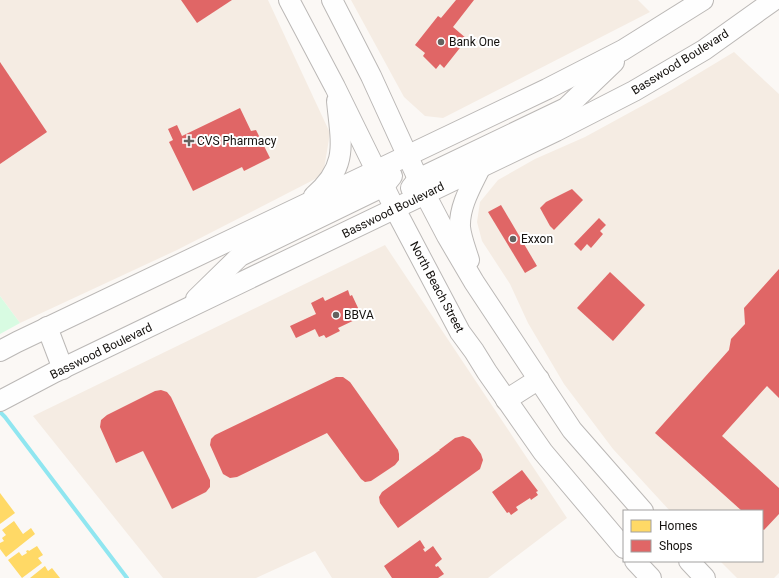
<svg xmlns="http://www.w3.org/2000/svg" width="779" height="578" font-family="Roboto,sans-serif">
<rect width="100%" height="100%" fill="#fbf8f5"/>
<!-- built -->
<g fill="#f5ece3">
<polygon points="0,0 268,0 330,133 323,175 177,250 20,323 0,296"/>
<polygon points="351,0 638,0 650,12 443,118 425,116 404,97"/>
<polygon points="734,52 779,94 779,573 774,578 737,578 720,561 762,561 762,511 670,511 613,449 564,384 528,323 510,284 482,241 477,222 480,202 498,180 535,159 585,137 671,90"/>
<polygon points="385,245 567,518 488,578 332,578 315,551 256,578 163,578 33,416"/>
</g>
<!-- green -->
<polygon fill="#d8fbe2" points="0,296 20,323 0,334"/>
<!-- homes -->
<g fill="#ffd966">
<polygon points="0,493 15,513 0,524"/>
<polygon points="14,521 23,534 31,528 35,534 6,557 0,549 0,543 4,541 2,538 6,535 2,530"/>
<polygon points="37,546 43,555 38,558 42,563 22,578 8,560 19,552 22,556 27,553 26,551 28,550 29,551"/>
<polygon points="45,566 48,571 52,568 60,578 30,578"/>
</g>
<!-- shops -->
<g fill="#e06666">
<polygon points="181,0 232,0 197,23"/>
<polygon points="456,0 474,0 453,27 467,39 444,68 440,64 436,69 423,56 425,53 415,45 438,16 441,18"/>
<polygon points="0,62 47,132 0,164"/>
<polygon points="240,108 251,131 256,130 270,158 244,171 242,167 193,191 169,142 173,140 168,129 177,125 182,136"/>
<polygon points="572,189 583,200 554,230 550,226 540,208 546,202"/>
<polygon points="501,205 537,266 525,273 488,212"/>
<polygon points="599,218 606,225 600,231 603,234 591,248 587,244 581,251 574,244"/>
<polygon points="779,269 779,398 767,386 722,436 779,488 779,514 764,530 762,529 762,511 742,511 655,433 729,350 731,339 745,324 744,308"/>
<polygon points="610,272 645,305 613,341 577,308"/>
<polygon points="348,290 350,296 352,295 359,310 358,311 361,317 338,328 340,331 326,338 324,335 319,337 315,329 296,338 290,326 316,314 311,303 323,297 325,301"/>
<polygon points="336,377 343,377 350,382 398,450 399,454 399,460 395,465 371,481 365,482 361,479 327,433 237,477 230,478 223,474 210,445 211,439 215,435"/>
<polygon points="161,390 167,392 171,397 210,480 210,487 206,492 172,509 143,451 116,463 100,427 101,420 107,415 155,391"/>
<polygon points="463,436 470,439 481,454 483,460 480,469 398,528 380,503 379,497 382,492 440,450 439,450 455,438"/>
<polygon points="522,470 538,491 536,492 538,495 531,500 530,498 516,507 518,510 511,515 509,512 507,513 492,492"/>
<polygon points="420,540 425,548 423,549 425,552 433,546 442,559 435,565 436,567 438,566 444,574 438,578 392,578 384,566"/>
</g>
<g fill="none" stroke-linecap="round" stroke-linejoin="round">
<!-- stream -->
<polyline stroke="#90e6f0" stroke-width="4" points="0,412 5,417 127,578"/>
<defs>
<g id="secondary">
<polyline points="289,0 335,87 395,209 460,332 474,351 487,372 543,452 624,548"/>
<polyline points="332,0 371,76 425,194 447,236 474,282 572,430 643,511"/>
<polyline points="411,188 418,179 566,108 614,62"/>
<path d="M314,196C349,166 341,143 337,101"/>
<path d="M469,260C466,250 461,238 460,227C459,206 472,185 480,168"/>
<polyline points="196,299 240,256 384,186 392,176"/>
<polyline points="47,327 63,369"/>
<polyline points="0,351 17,342 547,89 623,50 703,0"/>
<polyline points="506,400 539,379"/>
<polyline points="0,401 55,372 556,131 634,91 704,50 774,0"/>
<polyline points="635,561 651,578"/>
<polyline points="689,561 705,578"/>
</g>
</defs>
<!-- secondary casing -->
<use href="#secondary" stroke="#bbb8b6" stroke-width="22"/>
<!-- secondary -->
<use href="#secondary" stroke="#fefefe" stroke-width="20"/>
</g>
<!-- markers -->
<g fill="#65625f" stroke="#fff" stroke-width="1.5">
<circle cx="441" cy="42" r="4"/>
<path d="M187 135h4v4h4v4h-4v4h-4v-4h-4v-4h4z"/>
<circle cx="513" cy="239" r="4"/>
<circle cx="336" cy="315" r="4"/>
</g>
<g text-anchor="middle" stroke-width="4" stroke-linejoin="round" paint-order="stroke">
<!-- poi labels -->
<g font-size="12" fill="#14110e" stroke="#fff" text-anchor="start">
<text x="449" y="46">Bank One</text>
<text x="197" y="145">CVS Pharmacy</text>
<text x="521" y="243">Exxon</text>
<text x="344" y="319">BBVA</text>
</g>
<!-- street labels -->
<g font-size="12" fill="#14110e" stroke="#fff">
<text transform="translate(680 62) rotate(-32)" y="4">Basswood Boulevard</text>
<text transform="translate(393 210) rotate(-26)" y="4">Basswood Boulevard</text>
<text transform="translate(437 287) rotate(62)" y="4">North Beach Street</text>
<text transform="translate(101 351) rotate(-26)" y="4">Basswood Boulevard</text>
</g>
</g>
<!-- legend -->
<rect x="623" y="510" width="140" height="52" fill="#ffffff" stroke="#a1a09f"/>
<rect x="631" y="520" width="20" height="12" fill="#ffd966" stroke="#a1a09f"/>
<text x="659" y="530" font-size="12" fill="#14110e">Homes</text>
<rect x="631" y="540" width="20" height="12" fill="#e06666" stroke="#a1a09f"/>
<text x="659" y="550" font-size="12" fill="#14110e">Shops</text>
</svg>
